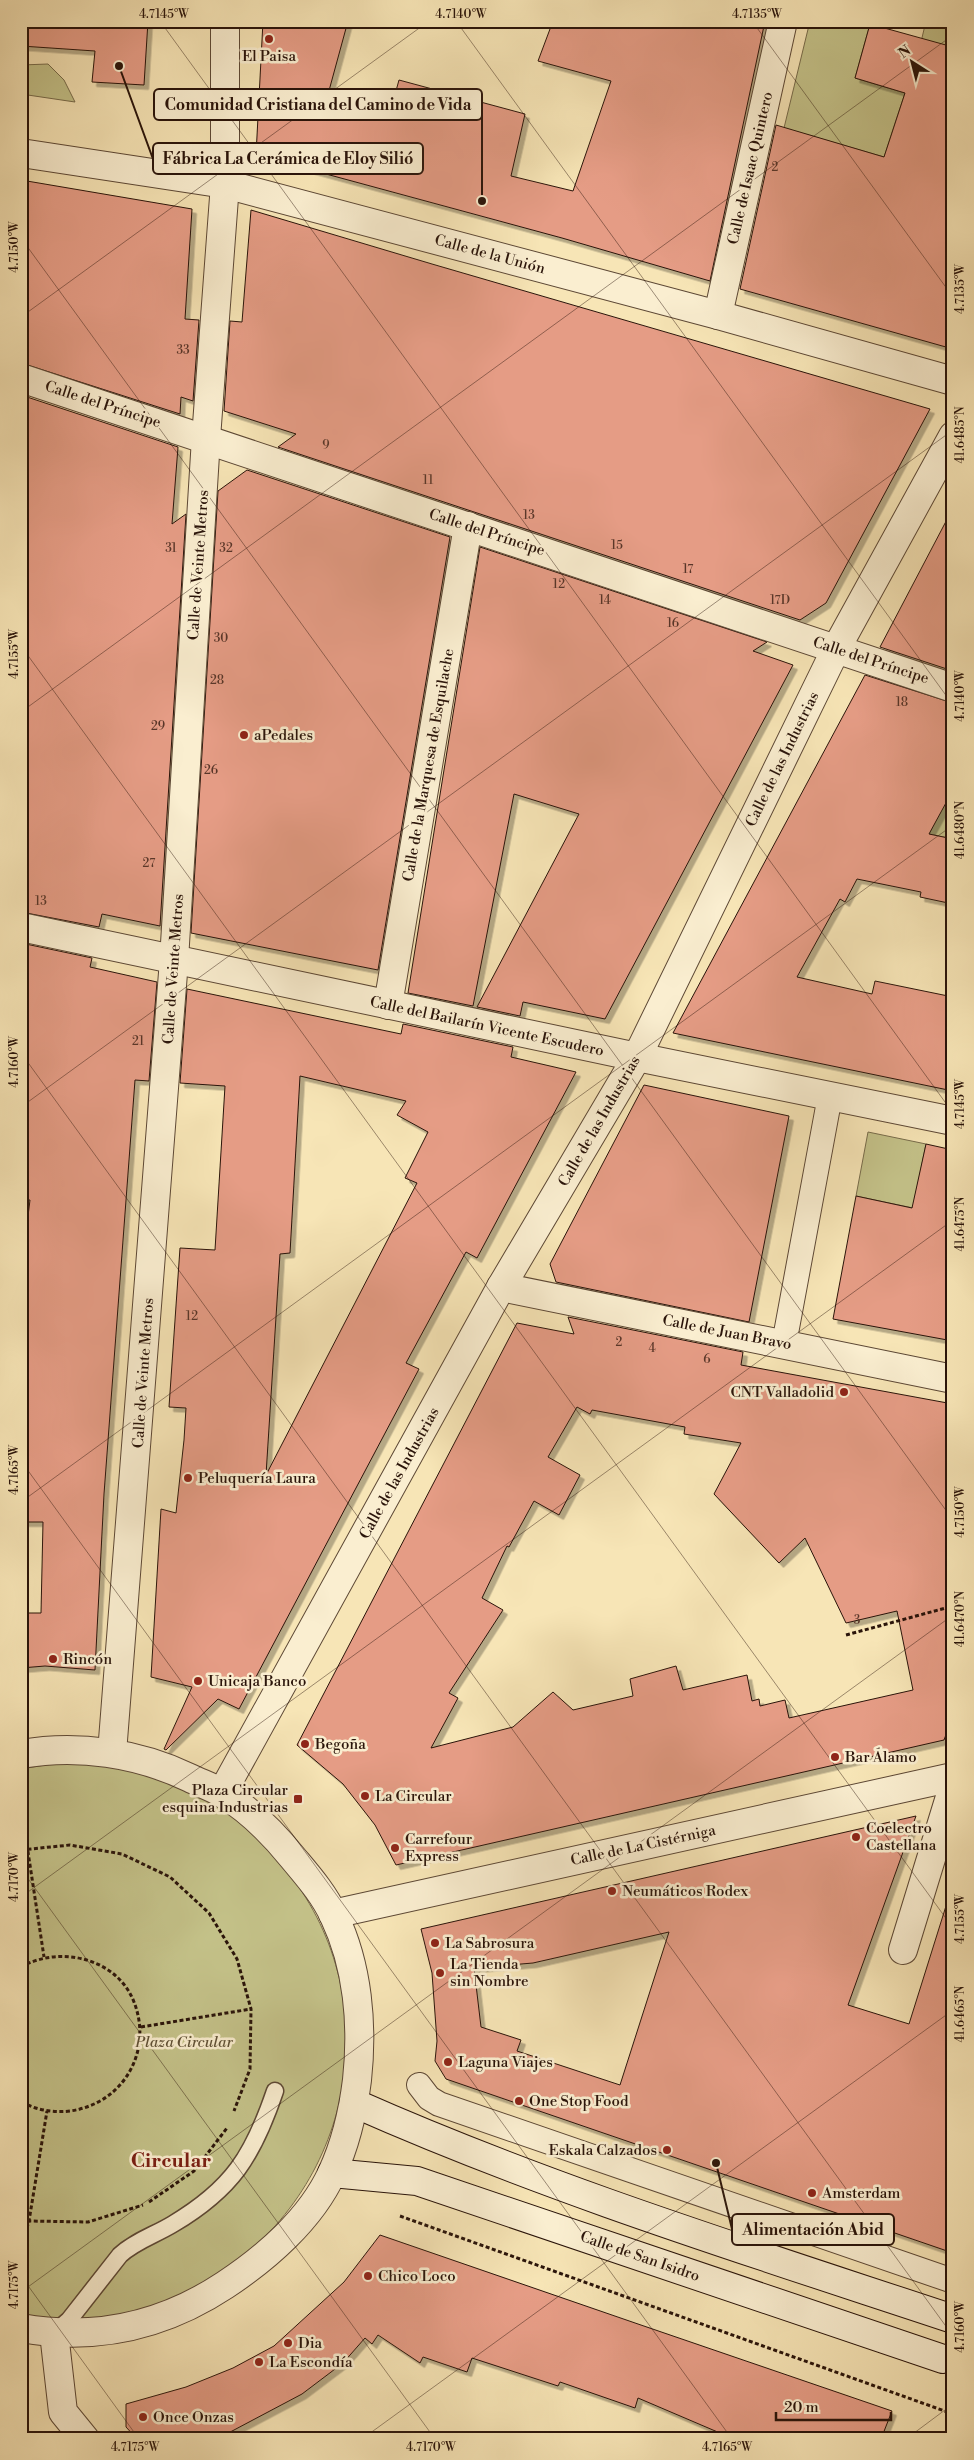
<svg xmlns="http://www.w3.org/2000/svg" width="974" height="2460" font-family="'Libre Bodoni',serif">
<defs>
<filter id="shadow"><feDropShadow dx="4.5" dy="4.5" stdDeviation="0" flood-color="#0004"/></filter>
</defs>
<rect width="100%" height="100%" fill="#f7e5b6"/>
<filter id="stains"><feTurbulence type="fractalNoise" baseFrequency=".004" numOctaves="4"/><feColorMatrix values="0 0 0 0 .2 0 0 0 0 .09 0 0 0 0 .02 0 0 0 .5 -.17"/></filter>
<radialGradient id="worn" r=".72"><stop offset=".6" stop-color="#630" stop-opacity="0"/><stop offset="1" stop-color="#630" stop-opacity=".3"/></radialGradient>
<!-- green -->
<g fill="#c4c289" stroke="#776b4a">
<polygon points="810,21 861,21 870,24 855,78 905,93 884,157 784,128"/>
<polygon points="926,21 953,21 953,47 921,42"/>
<polygon points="48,64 64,80 75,102 21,94 21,65"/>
<polygon points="953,785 953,839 929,834"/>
<polygon points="868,1132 926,1144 913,1208 856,1196"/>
<path d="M57,1763C74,1764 91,1764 108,1766C144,1770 182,1786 214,1804C241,1819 263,1843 283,1866C390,1995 357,2184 218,2275C157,2314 93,2327 21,2314V1769Z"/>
</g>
<!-- building -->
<g fill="#e59c85" stroke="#2a140a" fill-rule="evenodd" filter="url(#shadow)">
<polygon points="21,21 148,21 144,85 92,82 95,51 21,46"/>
<polygon points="263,21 348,21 327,98 389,116 399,80 525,114 511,176 573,191 611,81 538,61 553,21 765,21 710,281 562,238 256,155"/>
<polygon points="870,24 953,47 948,84 953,85 953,349 740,289 776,125 884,157 905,93 855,78"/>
<polygon points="21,180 192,209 185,319 199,320 193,401 181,397 180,414 21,363"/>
<polygon points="251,210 432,264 930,409 826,603 800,620 278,447 296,434 224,411 230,321 242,322"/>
<polygon points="21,395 178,447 172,524 186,514 160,926 102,914 99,927 21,912"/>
<polygon points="247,470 450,537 378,970 191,933 218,491"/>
<polygon points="953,508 953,671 880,647"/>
<polygon points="480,547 767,642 753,651 793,665 605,1019 523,1002 520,1016 477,1007 579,814 514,794 473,1006 408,993"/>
<polygon points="865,675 953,703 953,790 929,834 953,839 953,904 920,897 921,892 857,879 845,902 840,899 797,977 872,994 875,981 953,997 953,1091 673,1033"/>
<polygon points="21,943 92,958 90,967 157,982 149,1081 135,1080 104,1494 95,1670 45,1666 21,1668 21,1613 41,1613 43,1522 21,1522 21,1365 26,1232 30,1200 21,1200"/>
<path d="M187,989L401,1034L403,1024L513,1047L511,1057L576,1072L477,1258L466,1252L406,1363L419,1369L239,1709L218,1699L166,1750L164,1749L192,1687L151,1677L161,1509L176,1513L184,1440L186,1408L169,1407L180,1248L215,1250L225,1086L180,1083ZM300,1076L406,1101L397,1115L428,1132L405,1178L417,1183L266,1475L280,1254L290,1253Z"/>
<polygon points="644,1085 789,1116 749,1322 556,1282 550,1264"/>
<polygon points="926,1144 953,1150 953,1341 833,1319 856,1196 912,1208"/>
<path d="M568,1317L743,1352L741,1365L953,1404V1716L944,1740L396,1865L375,1825L343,1784L297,1745L517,1323L574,1334ZM577,1407L590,1414L592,1410L685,1427L684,1434L741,1443L714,1494L779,1563L805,1538L846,1623L897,1611L913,1690L789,1718L785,1700L760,1706L759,1699L752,1701L747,1675L683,1690L676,1666L630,1679L633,1696L573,1710L553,1692L513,1727L431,1748L458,1698L449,1693L503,1610L482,1598L507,1546L509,1547L534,1501L559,1515L580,1475L548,1457Z"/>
<path d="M916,1816L848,2005L909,2024L946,1906L953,1907V2253L446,2079L435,2061L437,2041L432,1973L421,1929ZM669,1932L620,2085L517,2051L521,2040L481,2027L474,1968L533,1963Z"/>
<polygon points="380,2235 638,2324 892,2411 881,2439 734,2439 638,2398 635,2408 560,2382 558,2386 472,2358 467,2372 423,2357 420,2363 378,2335 372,2344 365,2338 343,2363 302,2394 217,2439 137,2439 126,2427 126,2404 186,2387 233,2368 274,2346 344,2282"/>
</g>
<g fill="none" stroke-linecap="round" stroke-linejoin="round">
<defs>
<path id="service" d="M54,2333L69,2320L120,2255C135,2241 155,2235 173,2224C232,2189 253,2156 275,2091"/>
<g id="pedestrian">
<polyline points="784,1344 830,1096"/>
<polyline points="419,2085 429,2098 439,2104 953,2281"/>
</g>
<g id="minor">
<polyline points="21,153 225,184 718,315 953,381"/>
<polyline points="718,315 783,21"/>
<polyline points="21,378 953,688"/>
<polyline points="21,927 637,1057 953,1121"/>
<polyline points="388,1005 468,526"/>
<polyline points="501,1287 953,1379"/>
<polyline points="222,1793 501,1287 637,1057 836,649 953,436"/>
<polyline points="333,1914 953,1777"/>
<polyline points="903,1950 953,1787"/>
</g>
<g id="tertiary">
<polyline points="112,1753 174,960 206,438 225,184 225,21"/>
<path d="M21,1754C78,1744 138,1753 190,1778C200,1783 212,1787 222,1793C250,1810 273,1833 293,1858C308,1876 324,1894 334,1916C358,1966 363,2025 357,2080C353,2112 346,2143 332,2173C311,2219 266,2258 225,2285C163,2326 94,2341 21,2328"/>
<polyline points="54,2333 63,2412 85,2439"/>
</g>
<g id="secondary">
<path d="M354,2103C548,2189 751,2252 953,2319"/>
<polyline points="332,2173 417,2181 943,2359"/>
</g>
</defs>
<!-- service casing -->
<use href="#service" stroke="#5d4835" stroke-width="19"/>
<!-- pedestrian casing -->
<use href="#pedestrian" stroke="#5d4835" stroke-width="26"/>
<!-- minor casing -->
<use href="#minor" stroke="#5d4835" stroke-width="30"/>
<!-- tertiary casing -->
<use href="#tertiary" stroke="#5d4835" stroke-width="30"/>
<!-- secondary casing -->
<use href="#secondary" stroke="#2a140a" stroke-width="30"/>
<!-- path -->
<g stroke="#2a140a" stroke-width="3" stroke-dasharray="4 2.5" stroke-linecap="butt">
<polyline points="846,1635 953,1606"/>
<polyline points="21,1806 44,1957"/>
<polyline points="21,1850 70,1845 122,1854 170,1877 209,1913 237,1959 251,2009 250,2069 234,2111"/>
<path d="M21,1967C60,1945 117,1958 134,2002C152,2048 127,2097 80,2109C62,2114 37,2112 21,2101"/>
<polyline points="141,2027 251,2009"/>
<polyline points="149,2202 194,2171 227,2128"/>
<polyline points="400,2216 953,2414"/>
<polyline points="21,2219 29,2221 88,2222 143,2205"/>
<polyline points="21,2247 29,2221 47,2111"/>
</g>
<!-- service -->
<use href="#service" stroke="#faeed0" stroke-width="16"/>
<!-- pedestrian -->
<use href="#pedestrian" stroke="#faeed0" stroke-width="24"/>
<!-- minor -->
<use href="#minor" stroke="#faeed0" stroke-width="28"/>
<!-- tertiary -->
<use href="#tertiary" stroke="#faeed0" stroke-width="28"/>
<!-- secondary -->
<use href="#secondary" stroke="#faeed0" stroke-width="28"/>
</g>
<!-- ticks -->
<path fill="none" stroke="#2a140a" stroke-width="1" stroke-opacity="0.45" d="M160,21L953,1113M456,21L953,705M752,21L953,297M21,238L953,1520M21,317L429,21M21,646L953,1928M21,712L953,35M21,1053L953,2336M21,1107L953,430M21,1461L732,2439M21,1502L953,825M21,1869L435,2439M21,1897L953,1220M21,2276L139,2439M21,2292L953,1615M362,2439L953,2010M906,2439L953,2404"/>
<!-- markers -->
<g fill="#8f2418" stroke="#faeed0" stroke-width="2">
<circle cx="269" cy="39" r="5"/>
<circle cx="244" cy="735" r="5"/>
<circle cx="844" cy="1392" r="5"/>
<circle cx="188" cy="1478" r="5"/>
<circle cx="53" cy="1659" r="5"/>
<circle cx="198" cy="1681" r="5"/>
<circle cx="305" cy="1744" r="5"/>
<circle cx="835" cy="1757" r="5"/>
<circle cx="365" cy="1796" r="5"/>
<rect x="293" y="1794" width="10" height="10" rx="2.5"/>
<circle cx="856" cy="1837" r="5"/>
<circle cx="395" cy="1848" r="5"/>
<circle cx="612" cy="1891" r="5"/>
<circle cx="435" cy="1943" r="5"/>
<circle cx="440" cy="1973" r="5"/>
<circle cx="448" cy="2062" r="5"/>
<circle cx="519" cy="2101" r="5"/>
<circle cx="667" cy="2150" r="5"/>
<circle cx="812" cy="2193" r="5"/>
<circle cx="368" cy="2276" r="5"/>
<circle cx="288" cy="2343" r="5"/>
<circle cx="259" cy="2362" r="5"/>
<circle cx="143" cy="2417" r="5"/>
</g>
<g text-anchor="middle" stroke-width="5" stroke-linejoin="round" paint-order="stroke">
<!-- number labels -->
<g font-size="12" fill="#593629">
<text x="775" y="171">2</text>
<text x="183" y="354">33</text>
<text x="326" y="449">9</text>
<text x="428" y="484">11</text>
<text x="529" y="519">13</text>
<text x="617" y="549">15</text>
<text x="171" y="552">31</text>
<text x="226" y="552">32</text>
<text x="688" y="573">17</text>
<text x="559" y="588">12</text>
<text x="605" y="604">14</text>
<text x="780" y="604">17D</text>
<text x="673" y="627">16</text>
<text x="221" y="642">30</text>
<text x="217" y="684">28</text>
<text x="902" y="706">18</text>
<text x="158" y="730">29</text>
<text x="211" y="774">26</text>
<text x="149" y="867">27</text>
<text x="41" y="905">13</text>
<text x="138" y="1045">21</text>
<text x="192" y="1320">12</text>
<text x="619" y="1346">2</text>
<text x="652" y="1352">4</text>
<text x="707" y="1363">6</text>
<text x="857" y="1624">3</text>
</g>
<!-- poi labels -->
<g font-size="15" fill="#2a140a" stroke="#faeed0" text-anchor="start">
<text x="269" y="61" text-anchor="middle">El Paisa</text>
<text x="254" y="740">aPedales</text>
<text x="834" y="1397" text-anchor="end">CNT Valladolid</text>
<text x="198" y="1483">Peluquería Laura</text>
<text x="63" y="1664">Rincón</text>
<text x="208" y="1686">Unicaja Banco</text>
<text x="315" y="1749">Begoña</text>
<text x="845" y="1762">Bar Álamo</text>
<text x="288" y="1795" text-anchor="end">Plaza Circular<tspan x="288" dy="17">esquina Industrias</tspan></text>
<text x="375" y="1801">La Circular</text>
<text x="866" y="1833">Coelectro<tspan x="866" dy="17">Castellana</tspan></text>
<text x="405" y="1844">Carrefour<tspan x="405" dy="17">Express</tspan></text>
<text x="622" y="1896">Neumáticos Rodex</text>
<text x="445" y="1948">La Sabrosura</text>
<text x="450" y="1969">La Tienda<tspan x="450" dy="17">sin Nombre</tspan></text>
<text x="458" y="2067">Laguna Viajes</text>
<text x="529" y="2106">One Stop Food</text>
<text x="657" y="2155" text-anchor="end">Eskala Calzados</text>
<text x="822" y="2198">Amsterdam</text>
<text x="378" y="2281">Chico Loco</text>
<text x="298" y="2348">Dia</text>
<text x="269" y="2367">La Escondía</text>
<text x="153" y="2422">Once Onzas</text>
</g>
<!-- street labels -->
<g font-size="15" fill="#2a140a" stroke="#faeed0">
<text transform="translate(750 168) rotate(-77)" y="5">Calle de Isaac Quintero</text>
<text transform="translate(490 254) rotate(15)" y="5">Calle de la Unión</text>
<text transform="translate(103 404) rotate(18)" y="5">Calle del Príncipe</text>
<text transform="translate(487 532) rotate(18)" y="5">Calle del Príncipe</text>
<text transform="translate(198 565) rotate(-86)" y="5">Calle de Veinte Metros</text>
<text transform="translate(871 660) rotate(18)" y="5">Calle del Príncipe</text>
<text transform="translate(782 759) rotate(-64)" y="5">Calle de las Industrias</text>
<text transform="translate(428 765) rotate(-80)" y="5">Calle de la Marquesa de Esquilache</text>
<text transform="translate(173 969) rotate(-86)" y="5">Calle de Veinte Metros</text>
<text transform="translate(487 1026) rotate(12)" y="5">Calle del Bailarín Vicente Escudero</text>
<text transform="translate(599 1121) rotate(-60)" y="5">Calle de las Industrias</text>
<text transform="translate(727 1332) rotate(11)" y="5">Calle de Juan Bravo</text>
<text transform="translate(143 1373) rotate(-86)" y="5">Calle de Veinte Metros</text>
<text transform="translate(399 1473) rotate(-61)" y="5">Calle de las Industrias</text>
<text transform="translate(643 1845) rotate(-12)" y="5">Calle de La Cistérniga</text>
<text transform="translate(640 2256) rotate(19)" y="5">Calle de San Isidro</text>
</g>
<!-- park labels -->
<g font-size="15" font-style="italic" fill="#605136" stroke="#faeed0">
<text x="184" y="2047">Plaza Circular</text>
</g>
<!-- district labels -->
<g font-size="20" font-weight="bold" fill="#7a1f14" stroke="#faeed0">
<text x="171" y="2167">Circular</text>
</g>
</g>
<!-- callouts -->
<path fill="none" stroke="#2a140a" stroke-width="2" d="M482 201L482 105M119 66L153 159M716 2163L732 2229"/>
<g fill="#2a140a" stroke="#faeed0" stroke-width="2">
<circle cx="482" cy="201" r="5"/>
<circle cx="119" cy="66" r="5"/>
<circle cx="716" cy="2163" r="5"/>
</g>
<g fill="#faeed0" stroke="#2a140a" stroke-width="2">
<rect x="154" y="89" width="328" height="31" rx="5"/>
<rect x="153" y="143" width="270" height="31" rx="5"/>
<rect x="732" y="2214" width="162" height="31" rx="5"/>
</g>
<g font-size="16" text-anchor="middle" font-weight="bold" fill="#2a140a">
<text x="318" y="110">Comunidad Cristiana del Camino de Vida</text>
<text x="288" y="164">Fábrica La Cerámica de Eloy Silió</text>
<text x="813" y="2235">Alimentación Abid</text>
</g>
<!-- margin -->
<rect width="974" height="2460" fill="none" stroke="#f7e5b6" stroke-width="55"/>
<!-- north arrow -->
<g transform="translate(912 62) rotate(324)" stroke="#faeed0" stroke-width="4" paint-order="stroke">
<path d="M0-4L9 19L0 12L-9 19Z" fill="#2a140a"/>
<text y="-8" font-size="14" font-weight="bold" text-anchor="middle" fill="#2a140a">N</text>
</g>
<!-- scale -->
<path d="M776 2412v8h115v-8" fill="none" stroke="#2a140a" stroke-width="2.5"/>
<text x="784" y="2412" font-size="15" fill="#2a140a" stroke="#faeed0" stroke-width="4" paint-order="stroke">20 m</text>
<rect x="28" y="28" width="918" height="2404" fill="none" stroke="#2a140a" stroke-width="2"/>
<g font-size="12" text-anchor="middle" fill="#2a140a">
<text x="164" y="18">4.7145°W</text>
<text x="461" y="18">4.7140°W</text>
<text x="757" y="18">4.7135°W</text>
<text transform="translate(14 247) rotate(-90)" y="4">4.7150°W</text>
<text transform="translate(960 289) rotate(-90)" y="4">4.7135°W</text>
<text transform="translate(960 435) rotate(-90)" y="4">41.6485°N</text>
<text transform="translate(14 654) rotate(-90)" y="4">4.7155°W</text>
<text transform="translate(960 696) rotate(-90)" y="4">4.7140°W</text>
<text transform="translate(960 830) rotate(-90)" y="4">41.6480°N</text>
<text transform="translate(14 1062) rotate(-90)" y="4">4.7160°W</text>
<text transform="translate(960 1104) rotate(-90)" y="4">4.7145°W</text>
<text transform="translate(960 1224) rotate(-90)" y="4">41.6475°N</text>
<text transform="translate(14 1470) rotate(-90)" y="4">4.7165°W</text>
<text transform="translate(960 1512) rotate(-90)" y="4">4.7150°W</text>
<text transform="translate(960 1619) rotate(-90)" y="4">41.6470°N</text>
<text transform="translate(14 1877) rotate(-90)" y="4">4.7170°W</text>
<text transform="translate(960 1919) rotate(-90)" y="4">4.7155°W</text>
<text transform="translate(960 2014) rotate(-90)" y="4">41.6465°N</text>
<text transform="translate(14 2285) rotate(-90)" y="4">4.7175°W</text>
<text transform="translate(960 2327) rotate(-90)" y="4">4.7160°W</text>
<text x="135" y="2451">4.7175°W</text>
<text x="431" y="2451">4.7170°W</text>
<text x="727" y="2451">4.7165°W</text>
</g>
<rect width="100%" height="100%" filter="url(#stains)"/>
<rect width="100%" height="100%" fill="url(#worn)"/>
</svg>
